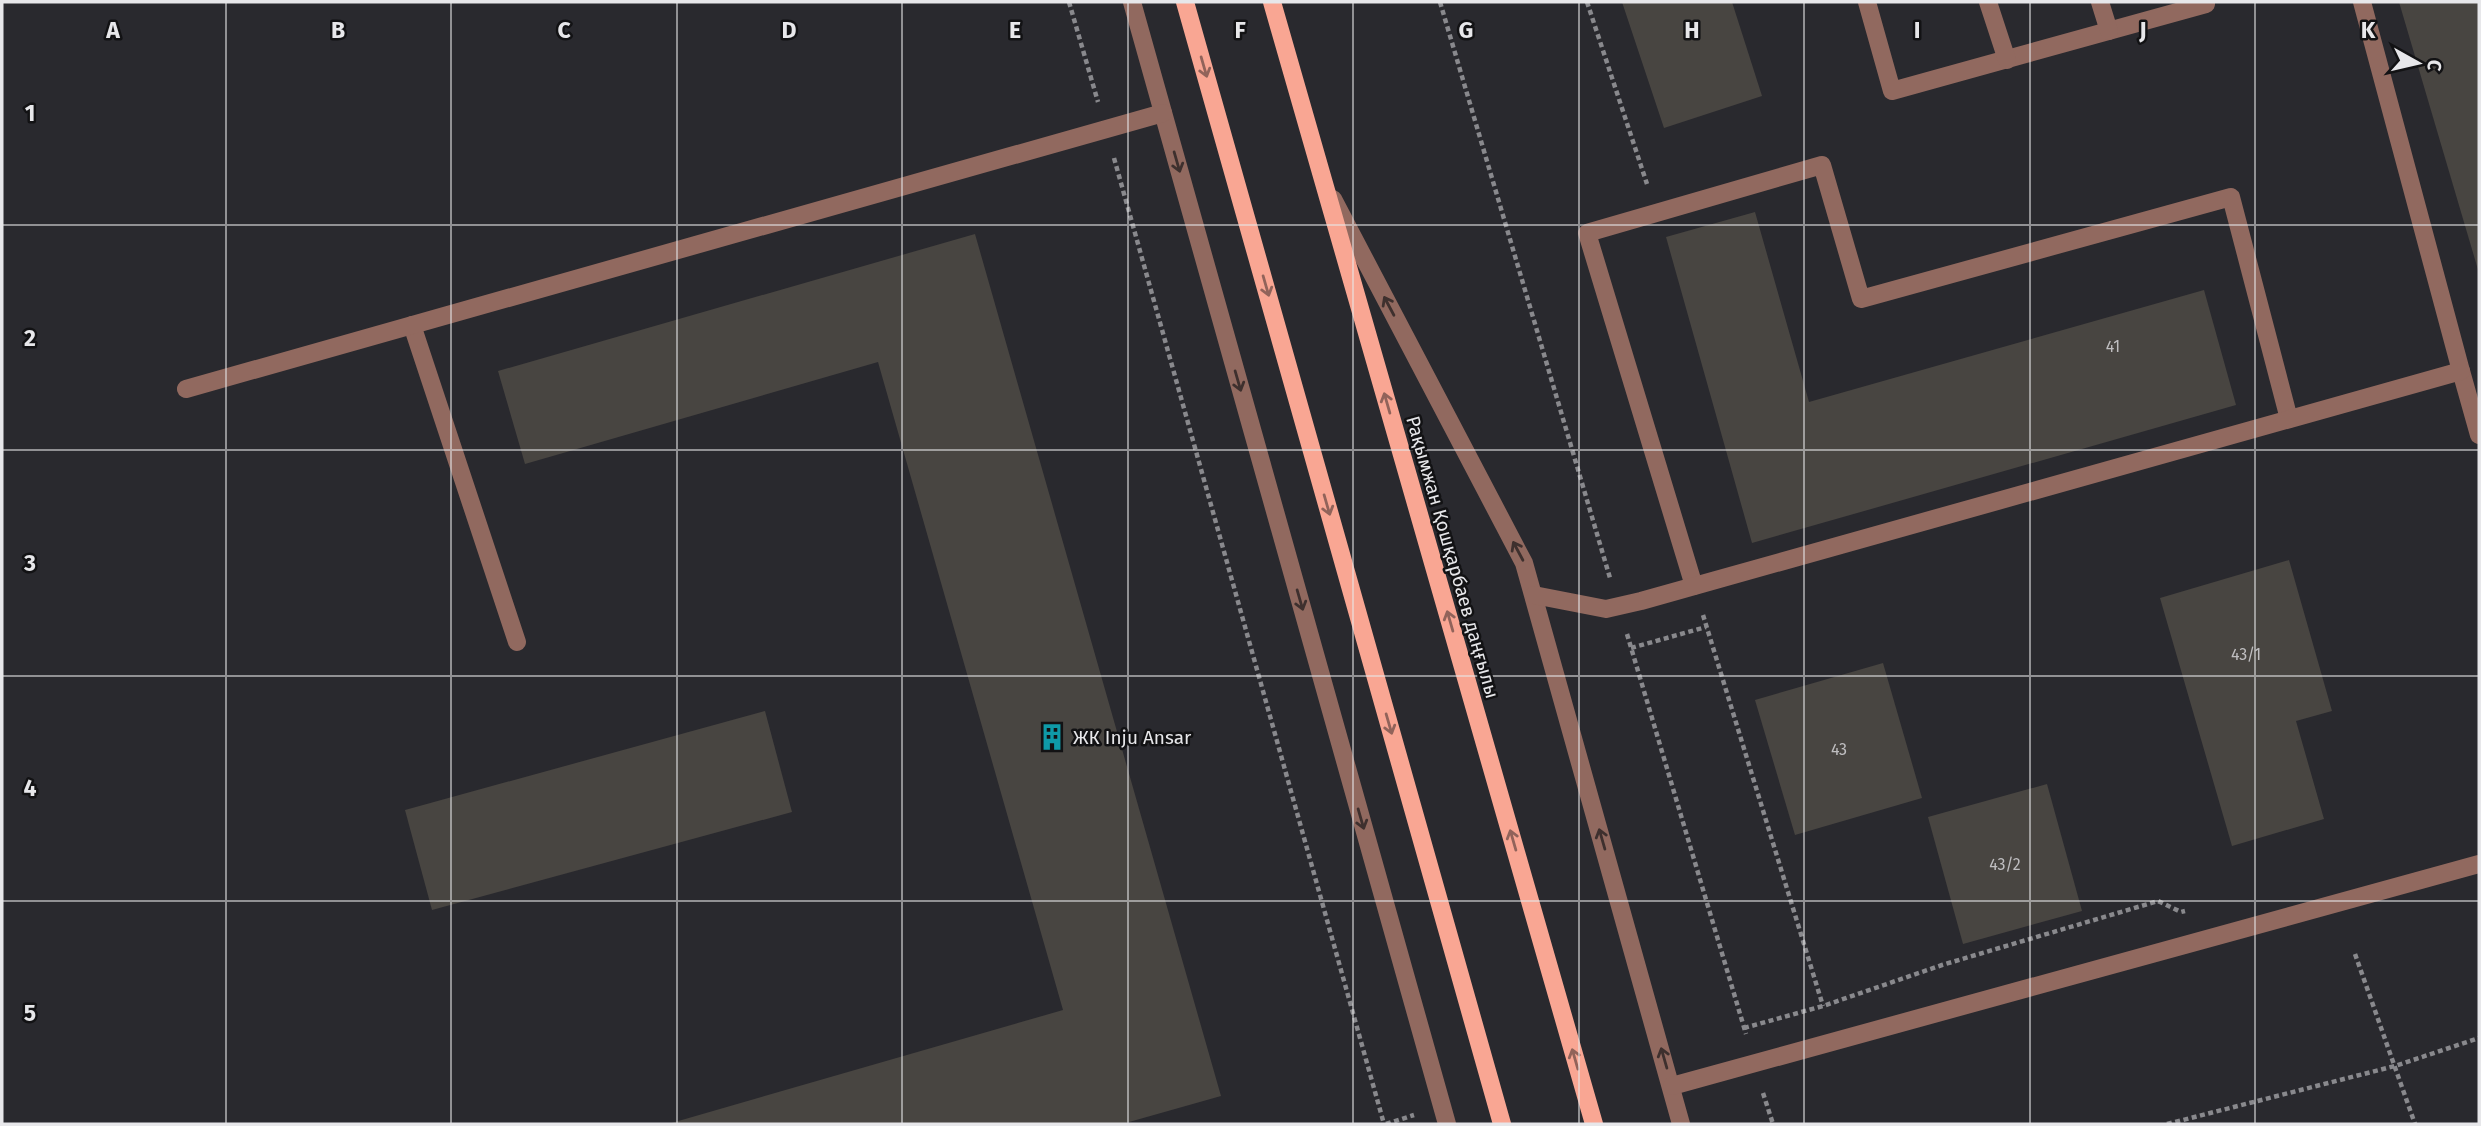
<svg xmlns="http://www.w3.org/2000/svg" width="2481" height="1126" font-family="'Fira Sans',sans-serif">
<rect width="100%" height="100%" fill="#29292e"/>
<!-- building -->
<g fill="#484541">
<polygon points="1622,2 1732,2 1762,96 1664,128"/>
<polygon points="2399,2 2479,2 2479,273"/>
<polygon points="1755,212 1809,402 2204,290 2236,405 1752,543 1666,237"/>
<polygon points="975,234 1221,1096 1122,1124 668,1124 1063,1010 878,362 525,464 498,371"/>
<polygon points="2289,560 2332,711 2296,721 2324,819 2232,846 2160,598"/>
<polygon points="1883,663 1922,798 1795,835 1755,700"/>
<polygon points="765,711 792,812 432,910 405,810"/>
<polygon points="2047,784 2082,911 1963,944 1928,817"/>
</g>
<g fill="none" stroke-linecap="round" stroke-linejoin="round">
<!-- path -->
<g stroke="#89898d" stroke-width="4.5" stroke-dasharray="5 3.5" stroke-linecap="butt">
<polyline points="1069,2 1098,102"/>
<polyline points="1440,2 1610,578"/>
<polyline points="1587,2 1647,184"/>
<polyline points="1114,158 1384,1124"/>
<polyline points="1703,615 1823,1006"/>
<polyline points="1627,634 1746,1034"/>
<polyline points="1631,648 1706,627"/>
<polyline points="2355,954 2415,1124"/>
<polyline points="1744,1028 1823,1006 1942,965 2158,901 2181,912 2185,911"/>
<polyline points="1763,1093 1773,1124"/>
<polyline points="1386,1124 1414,1115"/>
<polyline points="2167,1124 2395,1066 2479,1038"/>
</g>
<!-- minor -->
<g stroke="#91695f" stroke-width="18">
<polyline points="1132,2 1447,1124"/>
<polyline points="1867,2 1892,91 2206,4"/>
<polyline points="1988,2 2007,60"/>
<polyline points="2100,2 2109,31"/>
<polyline points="1333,199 1524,563 1681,1124"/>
<polyline points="412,325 517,642"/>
<polyline points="2461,371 2479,435"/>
<polyline points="186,389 1163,113"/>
<polyline points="1694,586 1587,233 1822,165 1861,299 2231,197 2289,419"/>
<polyline points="1534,595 1606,609 1641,601 2461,371 2362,2"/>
<polyline points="1672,1086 2479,864"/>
</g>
<!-- major -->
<g stroke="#f9a693" stroke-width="18">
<polyline points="1185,2 1502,1124"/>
<polyline points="1272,2 1594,1124"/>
</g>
</g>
<!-- one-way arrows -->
<defs><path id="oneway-shaft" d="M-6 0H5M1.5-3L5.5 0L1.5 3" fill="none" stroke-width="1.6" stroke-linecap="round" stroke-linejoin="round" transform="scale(1.75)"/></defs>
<g stroke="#91635a">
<use href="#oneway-shaft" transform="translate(1204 67) rotate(74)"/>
<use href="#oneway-shaft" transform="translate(1266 286) rotate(74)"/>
<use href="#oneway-shaft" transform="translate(1387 403) rotate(-106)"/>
<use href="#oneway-shaft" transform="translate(1327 505) rotate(74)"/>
<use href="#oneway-shaft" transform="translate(1450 621) rotate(-106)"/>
<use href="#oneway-shaft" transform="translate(1389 724) rotate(74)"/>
<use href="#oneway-shaft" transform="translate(1513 840) rotate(-106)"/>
<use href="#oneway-shaft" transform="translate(1575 1059) rotate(-106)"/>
</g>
<g stroke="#3e302e">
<use href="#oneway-shaft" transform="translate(1177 162) rotate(74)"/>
<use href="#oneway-shaft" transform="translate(1389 306) rotate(-118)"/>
<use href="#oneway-shaft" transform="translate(1238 381) rotate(74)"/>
<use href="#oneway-shaft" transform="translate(1518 551) rotate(-118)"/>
<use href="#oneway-shaft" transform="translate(1300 600) rotate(74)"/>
<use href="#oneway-shaft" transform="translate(1361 819) rotate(74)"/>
<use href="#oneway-shaft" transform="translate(1602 839) rotate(-106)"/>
<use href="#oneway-shaft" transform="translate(1664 1058) rotate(-106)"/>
</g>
<!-- grid -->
<path fill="none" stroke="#e7e7ea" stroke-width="2" stroke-opacity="0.55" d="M226,2V1124M451,2V1124M677,2V1124M902,2V1124M1128,2V1124M1353,2V1124M1579,2V1124M1804,2V1124M2030,2V1124M2255,2V1124M2,225H2479M2,450H2479M2,676H2479M2,901H2479"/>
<!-- icons -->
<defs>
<symbol id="building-bare" viewBox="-9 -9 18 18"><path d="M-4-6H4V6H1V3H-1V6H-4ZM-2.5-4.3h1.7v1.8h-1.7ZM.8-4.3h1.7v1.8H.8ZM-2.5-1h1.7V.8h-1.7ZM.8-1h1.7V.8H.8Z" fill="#0f9aa8" stroke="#121214" stroke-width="2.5" paint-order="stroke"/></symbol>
</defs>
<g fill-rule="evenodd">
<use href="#building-bare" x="1033" y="718" width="38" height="38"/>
</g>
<g text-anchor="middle" stroke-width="5" stroke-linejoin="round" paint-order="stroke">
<!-- number labels -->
<g font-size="16" fill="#bfbec0">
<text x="2113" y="352">41</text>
<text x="2246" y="660">43/1</text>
<text x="1839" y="755">43</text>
<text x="2005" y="870">43/2</text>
</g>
<!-- street labels -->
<g font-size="19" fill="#e7e7ea" stroke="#121214">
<text transform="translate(1453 557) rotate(74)" y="7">Рақымжан Қошқарбаев даңғылы</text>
</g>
<!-- poi labels -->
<g font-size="19" fill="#e7e7ea" stroke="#121214" text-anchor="start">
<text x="1073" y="744">ЖК Inju Ansar</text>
</g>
</g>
<g font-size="23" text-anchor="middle" font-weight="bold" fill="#e7e7ea" stroke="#121214" stroke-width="5" stroke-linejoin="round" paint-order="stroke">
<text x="113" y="38">A</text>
<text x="338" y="38">B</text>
<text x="564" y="38">C</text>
<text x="789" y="38">D</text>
<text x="1015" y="38">E</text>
<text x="1240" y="38">F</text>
<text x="1466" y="38">G</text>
<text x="1692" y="38">H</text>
<text x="1917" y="38">I</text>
<text x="2143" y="38">J</text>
<text x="2368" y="38">K</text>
<text x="30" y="121">1</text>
<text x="30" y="346">2</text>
<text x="30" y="571">3</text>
<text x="30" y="796">4</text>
<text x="30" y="1021">5</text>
</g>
<!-- border -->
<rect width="2481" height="1126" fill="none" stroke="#e7e7ea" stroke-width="7"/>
<!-- north arrow -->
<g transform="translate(2418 63) rotate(98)" stroke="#121214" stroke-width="5" paint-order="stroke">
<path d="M0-5L12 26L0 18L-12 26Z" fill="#e7e7ea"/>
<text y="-10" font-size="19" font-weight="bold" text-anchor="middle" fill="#e7e7ea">С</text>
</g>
</svg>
